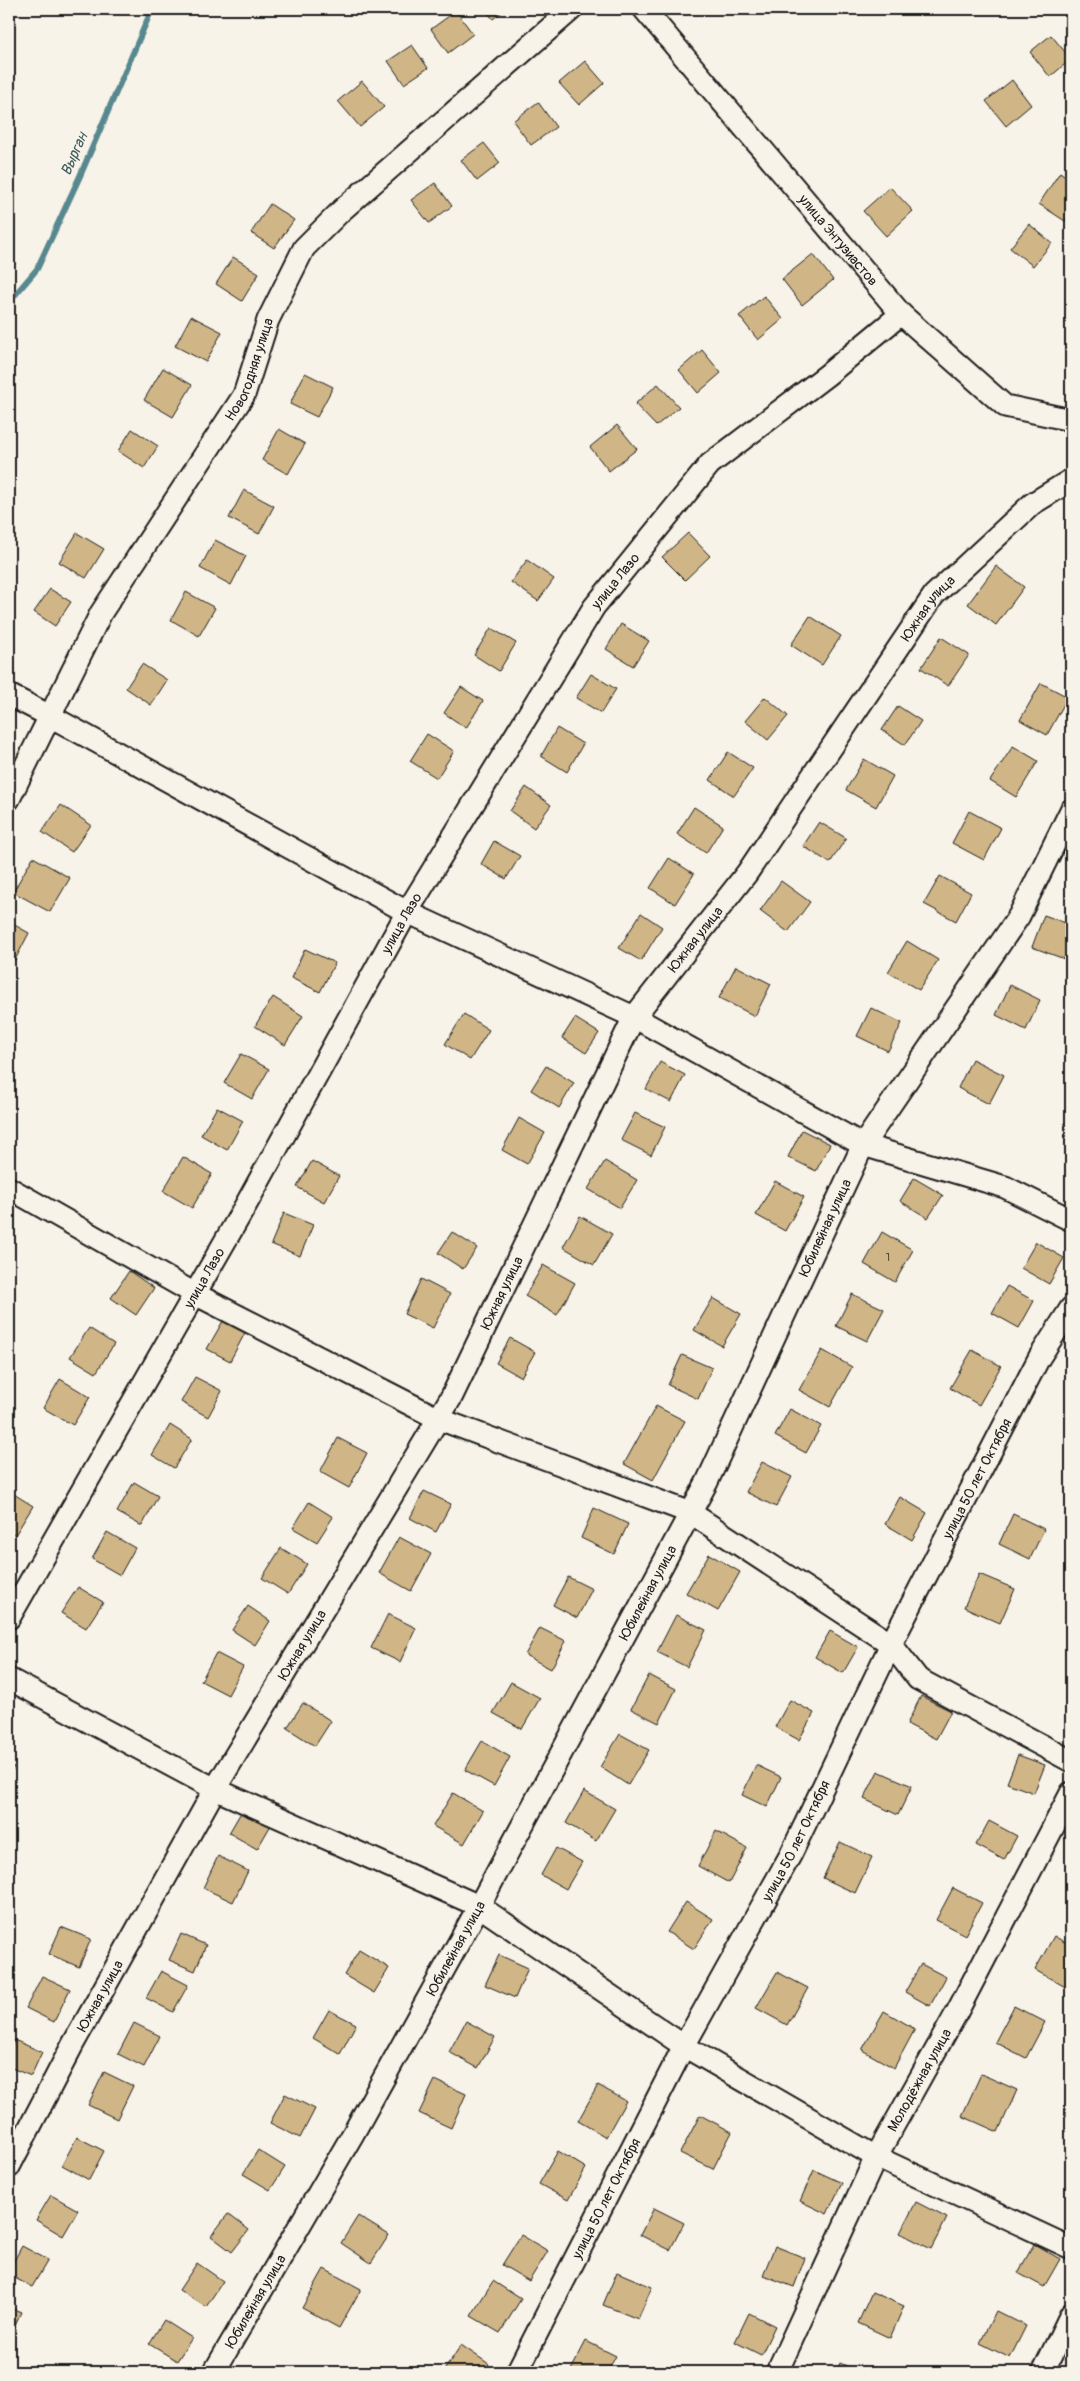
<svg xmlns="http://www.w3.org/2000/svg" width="1080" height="2381" font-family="Pangolin,sans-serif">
<rect width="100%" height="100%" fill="#f7f3e8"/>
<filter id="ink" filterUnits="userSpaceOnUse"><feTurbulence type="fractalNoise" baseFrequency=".02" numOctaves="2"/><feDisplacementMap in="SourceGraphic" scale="10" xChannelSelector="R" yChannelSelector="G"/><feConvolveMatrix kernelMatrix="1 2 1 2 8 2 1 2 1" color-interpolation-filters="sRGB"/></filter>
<g filter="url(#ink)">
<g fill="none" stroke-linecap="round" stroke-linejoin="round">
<!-- stream -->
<polyline stroke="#58888f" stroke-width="6" points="9,302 37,269 80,176 152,9"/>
</g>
<!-- building -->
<g fill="#d0b586" stroke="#1c1c1c">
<polygon points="485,9 505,9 493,19"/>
<polygon points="456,11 473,34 448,53 431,29"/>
<polygon points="1051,35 1071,59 1050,77 1030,52"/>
<polygon points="412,45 428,68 404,84 388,61"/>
<polygon points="585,61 604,83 579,105 559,83"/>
<polygon points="1012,80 1031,105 1006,126 986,101"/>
<polygon points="362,81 384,107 360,127 338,101"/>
<polygon points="538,102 556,127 531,145 513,121"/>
<polygon points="484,143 500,163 477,181 461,160"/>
<polygon points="1060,172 1071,180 1071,212 1065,221 1039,204"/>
<polygon points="435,183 452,206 429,223 411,200"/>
<polygon points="890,187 913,211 886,236 863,211"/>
<polygon points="270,204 294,220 274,248 251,233"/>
<polygon points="1029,224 1052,243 1033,266 1010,248"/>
<polygon points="813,254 833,280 802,305 782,279"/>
<polygon points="233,257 259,273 242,301 216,284"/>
<polygon points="764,296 783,319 758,340 739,316"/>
<polygon points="191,316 222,332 206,362 175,346"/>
<polygon points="1071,333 1071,345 1066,342"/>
<polygon points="702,350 721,373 698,393 679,370"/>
<polygon points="163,368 192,385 173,417 144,400"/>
<polygon points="305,373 333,387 317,417 290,404"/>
<polygon points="658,384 679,407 656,426 635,404"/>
<polygon points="617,425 637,449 609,471 590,447"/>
<polygon points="132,429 158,446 144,468 118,451"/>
<polygon points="279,429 305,444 288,474 262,460"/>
<polygon points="244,490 274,506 259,534 229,518"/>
<polygon points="77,533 104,549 86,578 59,562"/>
<polygon points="688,533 710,556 685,580 662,557"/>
<polygon points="215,540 246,556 231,585 200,568"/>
<polygon points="527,560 554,579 538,601 511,582"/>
<polygon points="996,566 1024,587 996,625 968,604"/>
<polygon points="50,589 71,602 55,626 34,612"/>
<polygon points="186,592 215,608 199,636 171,620"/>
<polygon points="810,616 841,636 822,665 791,645"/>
<polygon points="621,624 649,641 633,666 606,649"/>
<polygon points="491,628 516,643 499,671 474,655"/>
<polygon points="941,637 969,655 948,686 921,668"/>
<polygon points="142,664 167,680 151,705 126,688"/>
<polygon points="591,674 616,689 601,713 576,698"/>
<polygon points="1041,683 1068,697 1047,735 1020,720"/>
<polygon points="461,687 483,701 466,728 444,713"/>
<polygon points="765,697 788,716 768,740 745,721"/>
<polygon points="898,706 921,721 905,745 882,730"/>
<polygon points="557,728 583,744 567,772 541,756"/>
<polygon points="427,734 454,751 437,778 410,761"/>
<polygon points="1013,746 1038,761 1016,797 990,781"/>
<polygon points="728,752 753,768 734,796 710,780"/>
<polygon points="864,759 893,776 876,807 846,790"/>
<polygon points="526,787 551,805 534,828 510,811"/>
<polygon points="61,805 91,825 72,852 42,832"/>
<polygon points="694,807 723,826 706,853 677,834"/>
<polygon points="969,811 1001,828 984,860 952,843"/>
<polygon points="819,822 846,838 830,863 803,846"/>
<polygon points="494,841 520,856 506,879 481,864"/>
<polygon points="33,857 70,878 50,912 13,892"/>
<polygon points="669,858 694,874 675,904 650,888"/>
<polygon points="940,876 971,893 956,921 924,904"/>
<polygon points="781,881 810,902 788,932 760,911"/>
<polygon points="641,913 662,927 641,961 619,948"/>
<polygon points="1044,915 1071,925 1071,948 1067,960 1032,947"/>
<polygon points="9,922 29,933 15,960 9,957"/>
<polygon points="907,941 938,960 919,990 888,972"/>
<polygon points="305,949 335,963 320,992 291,978"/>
<polygon points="736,966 771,984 755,1016 719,998"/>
<polygon points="1010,985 1040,1000 1026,1030 996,1015"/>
<polygon points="273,997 303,1016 285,1045 255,1026"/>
<polygon points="871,1008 902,1023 888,1051 857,1036"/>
<polygon points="464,1014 489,1030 470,1060 445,1044"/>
<polygon points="575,1018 599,1033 586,1053 562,1038"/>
<polygon points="241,1054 269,1069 252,1099 224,1083"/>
<polygon points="972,1059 1004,1075 989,1104 958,1088"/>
<polygon points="660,1062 685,1075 671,1102 646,1089"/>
<polygon points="546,1066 574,1083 559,1108 531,1090"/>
<polygon points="217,1107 243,1121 227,1150 201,1135"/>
<polygon points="635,1113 665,1127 651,1155 621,1140"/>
<polygon points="519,1118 545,1133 527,1164 502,1150"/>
<polygon points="802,1130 830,1144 816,1171 788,1157"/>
<polygon points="183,1157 212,1174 192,1208 163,1191"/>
<polygon points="312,1161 339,1176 324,1202 297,1187"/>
<polygon points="605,1161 637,1180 620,1208 588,1189"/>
<polygon points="914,1178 943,1195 928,1218 900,1201"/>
<polygon points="775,1181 804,1197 785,1231 756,1215"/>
<polygon points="284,1213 313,1225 300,1256 271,1244"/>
<polygon points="580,1216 612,1234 594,1265 563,1247"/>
<polygon points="452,1232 477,1248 463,1269 438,1253"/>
<polygon points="882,1232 913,1250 895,1282 864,1264"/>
<polygon points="1036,1242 1064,1258 1049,1284 1021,1268"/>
<polygon points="543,1265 575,1283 557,1315 525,1296"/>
<polygon points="129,1271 154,1288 136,1315 111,1298"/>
<polygon points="421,1279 450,1294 433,1328 404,1314"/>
<polygon points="1007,1286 1034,1301 1019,1328 992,1313"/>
<polygon points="852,1294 884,1309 867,1341 836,1326"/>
<polygon points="713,1298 741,1314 722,1346 694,1330"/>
<polygon points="223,1321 245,1333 230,1361 207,1349"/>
<polygon points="89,1328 114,1344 96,1373 70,1357"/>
<polygon points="510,1338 535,1352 521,1377 496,1363"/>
<polygon points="822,1350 852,1367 830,1407 799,1390"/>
<polygon points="972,1350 1001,1366 979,1405 950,1388"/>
<polygon points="682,1355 712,1368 698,1399 668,1385"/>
<polygon points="195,1377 222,1391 208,1417 181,1402"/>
<polygon points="60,1379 90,1397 73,1425 43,1408"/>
<polygon points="656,1406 685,1421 653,1480 624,1464"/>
<polygon points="790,1409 821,1426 806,1453 775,1436"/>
<polygon points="170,1425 192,1439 174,1468 152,1455"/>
<polygon points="338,1438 367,1453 349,1488 320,1472"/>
<polygon points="762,1462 792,1477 776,1507 746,1492"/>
<polygon points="134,1482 158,1496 142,1526 117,1512"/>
<polygon points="9,1491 33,1506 15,1535 9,1531"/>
<polygon points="424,1491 451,1504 436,1532 410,1518"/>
<polygon points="900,1497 927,1513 912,1540 885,1524"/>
<polygon points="309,1502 333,1517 317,1542 293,1528"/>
<polygon points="594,1508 628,1524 614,1554 581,1538"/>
<polygon points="1013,1514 1044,1529 1030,1559 999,1544"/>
<polygon points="107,1532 135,1548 120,1575 92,1559"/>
<polygon points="399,1537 431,1554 411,1591 379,1573"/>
<polygon points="281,1548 307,1564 288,1594 262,1578"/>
<polygon points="709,1554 740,1572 718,1611 686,1593"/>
<polygon points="979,1574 1015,1589 1000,1623 964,1607"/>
<polygon points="568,1577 592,1589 577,1618 553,1605"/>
<polygon points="78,1587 103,1602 86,1628 61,1613"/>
<polygon points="248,1606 270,1621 255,1645 232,1630"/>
<polygon points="388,1614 416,1628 400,1662 371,1648"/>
<polygon points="676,1615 706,1630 687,1667 657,1652"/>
<polygon points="540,1628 566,1641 551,1669 525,1655"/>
<polygon points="830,1631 858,1647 843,1673 815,1657"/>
<polygon points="216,1653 243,1667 228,1695 201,1681"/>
<polygon points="649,1675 676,1689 659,1723 631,1709"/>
<polygon points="511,1682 540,1698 522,1729 493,1713"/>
<polygon points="921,1696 951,1711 936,1739 907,1724"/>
<polygon points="790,1700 814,1713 799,1740 775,1727"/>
<polygon points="303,1703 331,1721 315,1746 287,1728"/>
<polygon points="620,1734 649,1750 628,1785 600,1767"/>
<polygon points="482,1741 510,1757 494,1786 465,1770"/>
<polygon points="1018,1755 1045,1765 1034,1793 1007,1783"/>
<polygon points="9,1763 14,1767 9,1775"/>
<polygon points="756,1765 781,1777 767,1807 742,1795"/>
<polygon points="878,1771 912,1786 898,1815 864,1799"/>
<polygon points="584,1791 615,1809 596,1841 566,1823"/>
<polygon points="453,1793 483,1811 464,1844 433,1826"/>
<polygon points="243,1809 271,1825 257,1849 229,1833"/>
<polygon points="989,1821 1017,1836 1004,1860 976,1845"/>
<polygon points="716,1831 747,1848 729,1883 698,1866"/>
<polygon points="840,1842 872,1857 855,1893 823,1878"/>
<polygon points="556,1848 582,1862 566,1889 541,1875"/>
<polygon points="218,1856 248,1871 233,1902 203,1888"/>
<polygon points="953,1888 982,1903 965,1935 936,1920"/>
<polygon points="686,1902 713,1919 694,1949 667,1932"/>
<polygon points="61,1927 91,1939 79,1967 49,1954"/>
<polygon points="181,1934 206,1945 195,1971 169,1960"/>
<polygon points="1054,1936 1071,1946 1069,1989 1035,1970"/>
<polygon points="359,1950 389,1968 374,1993 344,1975"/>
<polygon points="499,1955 528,1968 515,1998 485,1985"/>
<polygon points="921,1964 946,1977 930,2006 905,1992"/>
<polygon points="161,1971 188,1985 173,2012 146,1998"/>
<polygon points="777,1972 808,1988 787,2025 756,2008"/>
<polygon points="42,1976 70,1989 54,2022 26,2008"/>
<polygon points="1014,2006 1045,2022 1026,2058 995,2042"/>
<polygon points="329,2010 356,2024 340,2054 313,2038"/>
<polygon points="884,2011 915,2029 894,2068 862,2050"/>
<polygon points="466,2021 495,2037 478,2068 449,2052"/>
<polygon points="134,2023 160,2036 144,2067 118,2054"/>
<polygon points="14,2040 42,2052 31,2076 9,2067 9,2053"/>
<polygon points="104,2072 133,2086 117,2119 88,2105"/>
<polygon points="981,2074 1017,2090 998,2132 962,2116"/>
<polygon points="435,2080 466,2094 451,2128 419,2113"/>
<polygon points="598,2085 626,2101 606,2137 578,2121"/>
<polygon points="285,2094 315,2109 300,2138 270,2123"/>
<polygon points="700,2115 732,2132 713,2169 680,2153"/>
<polygon points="77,2137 104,2151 89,2180 62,2165"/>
<polygon points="258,2150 285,2167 270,2190 243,2174"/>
<polygon points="558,2151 586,2168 568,2200 539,2184"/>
<polygon points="814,2170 842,2183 827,2214 800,2201"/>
<polygon points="51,2195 78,2210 63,2236 36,2220"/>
<polygon points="916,2202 947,2218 931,2249 900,2233"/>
<polygon points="654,2208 684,2223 670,2250 640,2235"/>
<polygon points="228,2214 249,2230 232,2252 211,2236"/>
<polygon points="358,2216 389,2235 371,2263 341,2243"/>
<polygon points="521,2235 548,2251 529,2281 502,2265"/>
<polygon points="1034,2244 1060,2259 1044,2287 1018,2273"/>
<polygon points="22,2246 48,2260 32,2287 9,2275 9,2270"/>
<polygon points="775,2246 805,2258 794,2287 763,2275"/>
<polygon points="197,2263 223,2281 206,2307 179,2290"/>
<polygon points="324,2269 361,2289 339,2328 302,2308"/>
<polygon points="617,2272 652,2287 638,2319 603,2305"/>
<polygon points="493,2281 521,2299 500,2333 471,2316"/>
<polygon points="872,2292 904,2306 890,2338 858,2323"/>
<polygon points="9,2307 21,2312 9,2338"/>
<polygon points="996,2311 1026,2326 1010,2358 980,2343"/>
<polygon points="749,2313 775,2326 761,2355 735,2342"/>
<polygon points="164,2320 192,2338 177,2361 149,2344"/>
<polygon points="586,2341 616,2356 607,2372 570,2372"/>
<polygon points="461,2345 489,2364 483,2372 443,2372"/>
<polygon points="840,2363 860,2372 836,2372"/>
</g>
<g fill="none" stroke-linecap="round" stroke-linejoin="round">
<defs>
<g id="street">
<path id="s1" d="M644,9L901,314L1005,406L1071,420"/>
<polyline points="9,695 50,716 407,912 634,1017 863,1145 1005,1187 1071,1220"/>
<path id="s2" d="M9,799L101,613L244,395L268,320L304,248L342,210L572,9"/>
<polyline points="9,1188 195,1294 439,1419 691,1513 891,1644 918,1679 1071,1761"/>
<path id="s3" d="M9,1618L243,1210L407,912L594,607L710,464L827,375L901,314"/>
<polyline points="9,1679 215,1789 479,1906 684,2046 876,2157 1071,2248"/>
<path id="s4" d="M9,2167L73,2044L215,1789L452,1396L634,1017L747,873L934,595L1032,504L1071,480"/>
<path id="s5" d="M214,2372L353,2134L479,1906L707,1482L863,1145L1019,916L1071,810"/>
<path id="s6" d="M517,2372L684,2046L791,1854L891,1644L1039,1358L1071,1308"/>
<path id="s7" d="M777,2372L876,2157L956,2014L1071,1793"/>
<polyline points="1043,2372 1071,2314"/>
</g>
</defs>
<!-- street casing -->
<use href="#street" stroke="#1c1c1c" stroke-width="25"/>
<!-- street -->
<use href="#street" stroke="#f7f3e8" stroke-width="21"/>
</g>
</g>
<g text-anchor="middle" stroke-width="4.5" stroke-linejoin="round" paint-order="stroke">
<!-- number labels -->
<g font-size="11" fill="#494236">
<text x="888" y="1261">1</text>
</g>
<!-- street labels -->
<g font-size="14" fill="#1c1c1c" stroke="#f7f3e8">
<text dy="5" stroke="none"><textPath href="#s1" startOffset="302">улица Энтузиастов</textPath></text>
<text dy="5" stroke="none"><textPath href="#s2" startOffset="494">Новогодняя улица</textPath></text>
<text dy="5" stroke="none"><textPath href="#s3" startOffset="1202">улица Лазо</textPath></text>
<text dy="5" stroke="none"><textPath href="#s4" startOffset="1814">Южная улица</textPath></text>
<text dy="5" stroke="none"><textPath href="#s3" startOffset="798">улица Лазо</textPath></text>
<text dy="5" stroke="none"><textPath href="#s4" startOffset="1409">Южная улица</textPath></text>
<text dy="5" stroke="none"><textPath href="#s5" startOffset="1298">Юбилейная улица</textPath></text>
<text dy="5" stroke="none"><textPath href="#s3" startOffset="392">улица Лазо</textPath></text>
<text dy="5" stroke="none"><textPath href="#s4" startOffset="1004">Южная улица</textPath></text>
<text dy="5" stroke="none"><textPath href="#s6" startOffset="1005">улица 50 лет Октября</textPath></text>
<text dy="5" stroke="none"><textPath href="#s5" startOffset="892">Юбилейная улица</textPath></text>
<text dy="5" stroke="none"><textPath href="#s4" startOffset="599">Южная улица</textPath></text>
<text dy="5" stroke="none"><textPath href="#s6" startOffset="600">улица 50 лет Октября</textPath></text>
<text dy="5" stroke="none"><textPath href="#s5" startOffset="488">Юбилейная улица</textPath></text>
<text dy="5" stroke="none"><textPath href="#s4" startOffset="194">Южная улица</textPath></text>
<text dy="5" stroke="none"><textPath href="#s7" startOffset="325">Молодёжная улица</textPath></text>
<text dy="5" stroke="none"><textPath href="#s6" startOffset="195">улица 50 лет Октября</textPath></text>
<text dy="5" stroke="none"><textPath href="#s5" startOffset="82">Юбилейная улица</textPath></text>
</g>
<!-- water labels -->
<g font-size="15" font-style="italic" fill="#3f5b5f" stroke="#f7f3e8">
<text transform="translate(74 154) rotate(-66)" y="5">Вырган</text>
</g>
</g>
<!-- margin -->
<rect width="1080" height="2381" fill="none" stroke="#f7f3e8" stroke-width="30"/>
<rect x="15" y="15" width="1050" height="2351" fill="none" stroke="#1c1c1c" stroke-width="2" filter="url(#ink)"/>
</svg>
